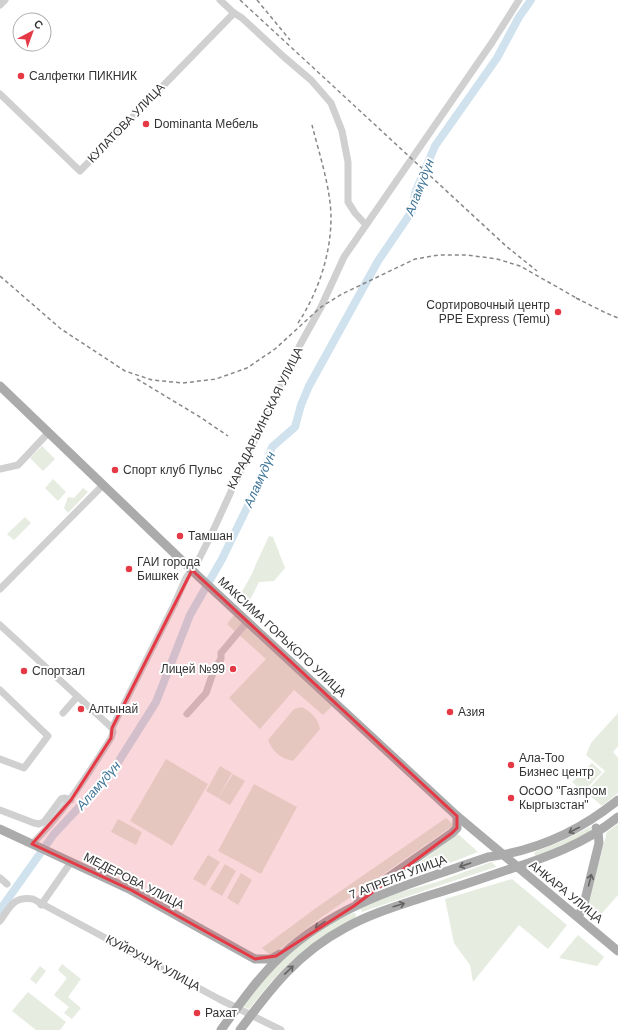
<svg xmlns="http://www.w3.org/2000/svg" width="618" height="1030" font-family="Arial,sans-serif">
<rect width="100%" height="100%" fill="#fff"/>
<!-- green -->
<g fill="#e6ecdf">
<polygon points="42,446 55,459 43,471 30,458"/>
<polygon points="53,479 66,492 58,501 45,488"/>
<polygon points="83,488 88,492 68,513 64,508 68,497 74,498"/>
<polygon points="25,517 31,523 14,540 7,534"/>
<polygon points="269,536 273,537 285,568 274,581 259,582 250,600 240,595 252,574 256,564"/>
<polygon points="234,615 333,705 323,715 294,690 260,729 229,698 266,659 227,624"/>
<path d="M302,707C312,713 317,717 320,729L293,761C280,758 273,752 268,740L294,709Z"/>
<polygon points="618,713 618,746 613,752 618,758 618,793 602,806 586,792 605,771 586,755 591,743"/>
<polygon points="166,759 208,784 172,846 130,821"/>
<polygon points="592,763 602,772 583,792 572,782"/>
<polygon points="220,766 232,773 218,798 206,791"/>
<polygon points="233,774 245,781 230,805 218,798"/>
<polygon points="254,784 297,807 261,874 218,851"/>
<polygon points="446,818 454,825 319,919 271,956 262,948 316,908"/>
<polygon points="118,819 142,832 136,845 111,832"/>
<polygon points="618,824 618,895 596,920 586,912 607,832"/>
<polygon points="590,827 591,829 589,833 566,845 537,856 534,855 535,852 562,841"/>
<polygon points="458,834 478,852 416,876 420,862"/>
<polygon points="208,855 220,862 205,886 193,879"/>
<polygon points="491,862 494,864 496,867 435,887 362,912 360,907 401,892 437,882"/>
<polygon points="225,864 236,871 222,896 210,889"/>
<polygon points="241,873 252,880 238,905 227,898"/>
<polygon points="512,879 567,925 548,949 519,925 473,982 470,965 454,943 445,899"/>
<path d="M353,913L356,914L355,918L313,944L296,957L271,982L249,1009L246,1008L243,1005C253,993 263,981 273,970C293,947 325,924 353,913Z"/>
<polygon points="578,935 604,957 597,966 559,958"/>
<polygon points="62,964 81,979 68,997 81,1008 72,1019 64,1013 69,1007 54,995 67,978 58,970"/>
<polygon points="40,966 46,971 36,984 30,979"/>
<polygon points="28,992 66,1022 60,1030 36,1030 12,1011"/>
</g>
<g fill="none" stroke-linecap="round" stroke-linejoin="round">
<!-- river -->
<polyline stroke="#cfe2ee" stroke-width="8" points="0,910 54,834 112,772 156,702 190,615 222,559 261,479 272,447 295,427 301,405 309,386 378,261 412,211 415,193 435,146 497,58 519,17 531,0"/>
<!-- minor -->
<g stroke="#d0d0d0" stroke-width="7">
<polyline points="220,0 234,13 242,18 284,57 311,80 331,103 342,131 348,162 348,202 355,213 366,225"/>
<polyline points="0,5 5,0"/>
<polyline points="0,94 80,171 234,13"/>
<polyline points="0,469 18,465 49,432"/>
<polyline points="0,589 103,485"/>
<polyline points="0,625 112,728"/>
<polyline points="0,690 48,736 24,768 0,759"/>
<polyline points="63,713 77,697"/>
<polyline points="187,714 206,693 214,670 221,659 221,653 247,622"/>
<polyline points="0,810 34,823 39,824 44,822 61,799 65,798 71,800"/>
<path d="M32,844C64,812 87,776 111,738L113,732L112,728L174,605L186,578L198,561L212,533L267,413L300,345L321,307L344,257L493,41L519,0"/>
<polyline points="0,878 7,884"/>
<polyline points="41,905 71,862"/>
<path d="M0,921C10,907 13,896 33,899L219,999L281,1030"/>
</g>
<!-- major -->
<g stroke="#ababab" stroke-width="9">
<polyline points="0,386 198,576 457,816 618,951"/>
<polyline points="0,829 131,890 255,959 271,959 280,954"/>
<polyline points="358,902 366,893 452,833 457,828 457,816"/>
<polyline points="578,916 583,908 599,843 598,831 596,828"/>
<path d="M221,1030C239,1005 257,979 280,957C339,901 414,883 488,857C536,851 581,830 618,800"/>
<path d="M240,1030C271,988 298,953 345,928C370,914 397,906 424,897C451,889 478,880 504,871C545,858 585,844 618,817"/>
</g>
<!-- rail -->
<g stroke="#888" stroke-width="1.5" stroke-dasharray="4 3" stroke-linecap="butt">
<polyline points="240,0 506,246 537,271"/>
<polyline points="257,0 290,40"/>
<polyline points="0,276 61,329 125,371 152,380 183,383 216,379 247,368 275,349 321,307 342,294 415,259 439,255 467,255 497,259 520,266 580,300"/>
<polyline points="576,298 606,313 618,318"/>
<path d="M298,323C318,293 331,254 331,218C331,189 319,153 312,125"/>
<polyline points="137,379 200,417 228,436"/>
</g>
</g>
<!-- one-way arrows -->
<defs><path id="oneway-shaft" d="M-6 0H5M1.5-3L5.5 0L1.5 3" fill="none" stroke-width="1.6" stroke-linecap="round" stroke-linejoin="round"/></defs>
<g stroke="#636363">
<use href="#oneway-shaft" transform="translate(574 830) rotate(153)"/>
<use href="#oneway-shaft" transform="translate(465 865) rotate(161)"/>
<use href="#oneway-shaft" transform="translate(590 880) rotate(-76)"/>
<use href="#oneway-shaft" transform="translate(399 905) rotate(-17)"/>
<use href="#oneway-shaft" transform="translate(320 925) rotate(146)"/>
<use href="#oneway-shaft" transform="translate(289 970) rotate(-44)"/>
</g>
<!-- marked area -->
<path fill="#e63946" fill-opacity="0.2" stroke="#e63946" stroke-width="3" stroke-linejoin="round" d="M192,570L457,816V828L452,833L354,906L276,956L255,959L131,890L32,844L71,800L111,738L112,728Z"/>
<!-- markers -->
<g fill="#e63946" stroke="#fff" stroke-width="1.5">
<circle cx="21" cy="76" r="4"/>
<circle cx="146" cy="124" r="4"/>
<circle cx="558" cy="312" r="4"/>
<circle cx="115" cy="470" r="4"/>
<circle cx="180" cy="536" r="4"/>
<circle cx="129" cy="569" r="4"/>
<circle cx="233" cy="669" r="4"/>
<circle cx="24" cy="671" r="4"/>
<circle cx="81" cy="709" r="4"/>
<circle cx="450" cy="712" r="4"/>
<circle cx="511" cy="765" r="4"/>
<circle cx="511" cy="798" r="4"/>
<circle cx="197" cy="1013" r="4"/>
</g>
<g text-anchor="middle" stroke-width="4" stroke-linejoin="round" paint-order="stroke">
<!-- poi labels -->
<g font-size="12" fill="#333" stroke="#fff" text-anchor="start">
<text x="29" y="80">Салфетки ПИКНИК</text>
<text x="154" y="128">Dominanta Мебель</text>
<text x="550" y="309" text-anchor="end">Сортировочный центр<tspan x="550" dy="14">PPE Express (Temu)</tspan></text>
<text x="123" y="474">Спорт клуб Пульс</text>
<text x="188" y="540">Тамшан</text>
<text x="137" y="566">ГАИ города<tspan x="137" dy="14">Бишкек</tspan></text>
<text x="225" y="673" text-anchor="end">Лицей №99</text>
<text x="32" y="675">Спортзал</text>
<text x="89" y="713">Алтынай</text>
<text x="458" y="716">Азия</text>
<text x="519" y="762">Ала-Тоо<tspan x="519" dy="14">Бизнес центр</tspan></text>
<text x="519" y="795">ОсОО "Газпром<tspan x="519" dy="14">Кыргызстан"</tspan></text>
<text x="205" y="1017">Рахат</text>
</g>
<!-- street labels -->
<g font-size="12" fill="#333" stroke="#fff">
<text transform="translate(126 123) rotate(-46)" y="4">КУЛАТОВА УЛИЦА</text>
<text transform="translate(265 418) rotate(-64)" y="4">КАРАДАРЬИНСКАЯ УЛИЦА</text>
<text transform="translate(282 637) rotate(43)" y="4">МАКСИМА ГОРЬКОГО УЛИЦА</text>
<text transform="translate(398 877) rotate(-21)" y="4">7 АПРЕЛЯ УЛИЦА</text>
<text transform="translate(134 881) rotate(27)" y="4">МЕДЕРОВА УЛИЦА</text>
<text transform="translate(566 892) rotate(39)" y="4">АНКАРА УЛИЦА</text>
<text transform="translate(153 963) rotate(28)" y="4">КУЙРУЧУК УЛИЦА</text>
</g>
<!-- water labels -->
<g font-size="13" font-style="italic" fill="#3f7597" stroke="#fff">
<text transform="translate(419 187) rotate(-69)" y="5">Аламүдүн</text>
<text transform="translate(259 479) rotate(-66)" y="5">Аламүдүн</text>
<text transform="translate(98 785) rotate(-49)" y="5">Аламүдүн</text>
</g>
</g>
<!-- north arrow -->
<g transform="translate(32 32) rotate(41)"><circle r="19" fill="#ffffff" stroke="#adadad"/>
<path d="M0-3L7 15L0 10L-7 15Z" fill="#e63946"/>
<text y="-6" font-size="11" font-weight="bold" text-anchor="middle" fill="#333333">С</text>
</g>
</svg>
